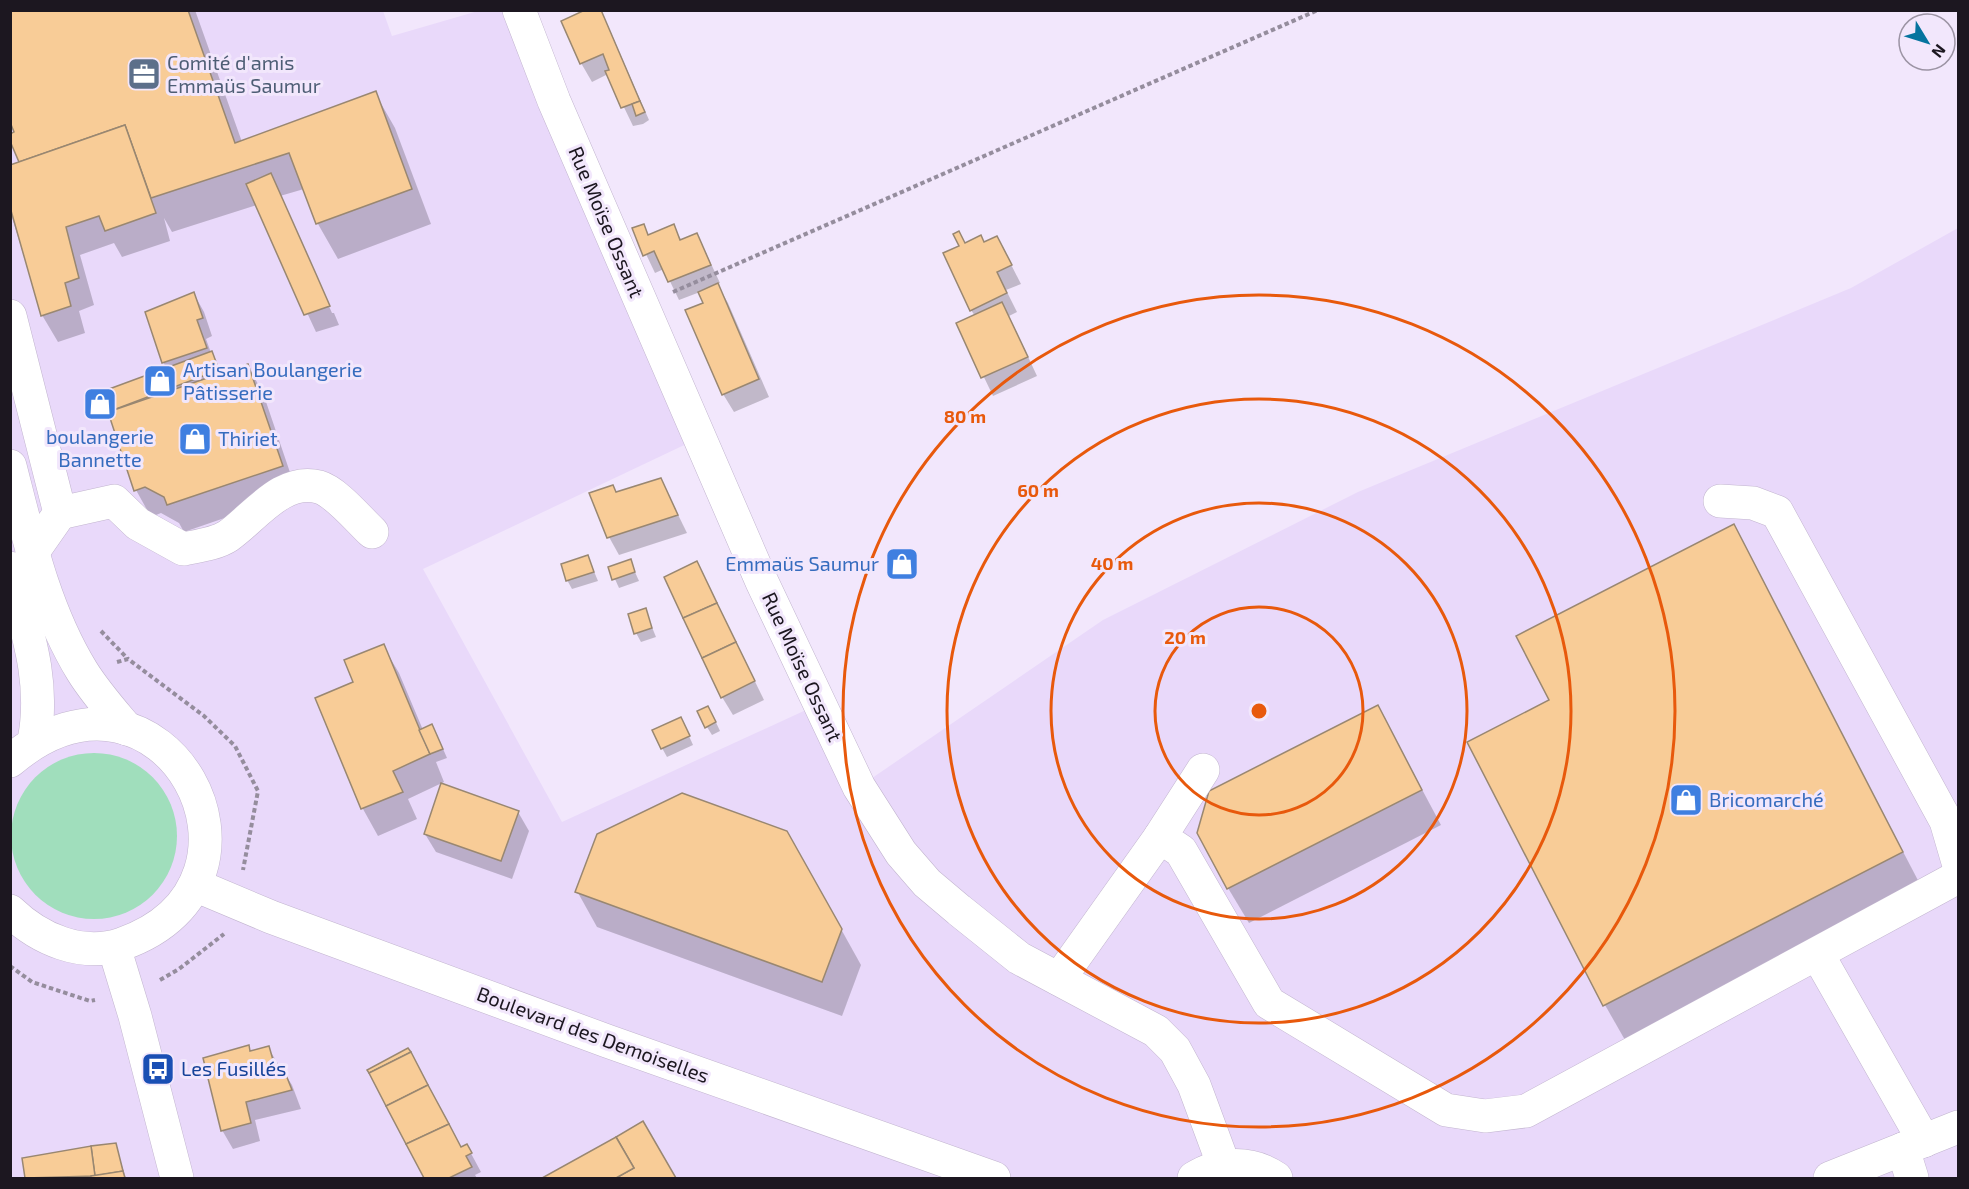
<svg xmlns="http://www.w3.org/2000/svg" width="1969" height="1189" font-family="'Exo 2',sans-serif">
<rect width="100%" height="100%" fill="#f2e7fc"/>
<!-- built -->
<polygon fill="#e9d9fa" points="10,11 383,11 392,36 478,11 519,11 699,438 423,569 562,822 819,704 859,787 1103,620 1358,492 1851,288 1958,228 1958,1178 11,1178"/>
<!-- green -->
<circle fill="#a0debc" cx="94" cy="836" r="83"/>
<!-- shadow -->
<g fill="#0003">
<polygon points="10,10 195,10 242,142 375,93 395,128 431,224 338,259 318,224 304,189 280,196 332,313 334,313 339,325 316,332 257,205 172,232 164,218 170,241 122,257 114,243 80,255 94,305 79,311 85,333 58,342 42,315 10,211 10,167 21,163 16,133"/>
<polygon points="601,10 649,120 643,124 633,126 608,74 592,82 581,63"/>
<polygon points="643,226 649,236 673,226 682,241 696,235 706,253 720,283 717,284 728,303 769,397 734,412 723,394 705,304 700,292 679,300 664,269 655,273 634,229"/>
<polygon points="997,237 1021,284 1006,290 1017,312 1009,316 1037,376 993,396 958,323 975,316 971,310 966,244 984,243"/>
<polygon points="194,294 204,312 212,336 206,339 211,353 223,375 248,366 263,393 297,493 184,532 179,523 161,513 151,517 136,490 110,411 167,369 163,362"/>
<polygon points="661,480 687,533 619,555 609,537 616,494"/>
<polygon points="1733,526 1922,888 1625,1040 1605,1005 1551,701"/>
<polygon points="588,557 598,581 572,589 567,580"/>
<polygon points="630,561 639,581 619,588 610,568"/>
<polygon points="697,563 764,700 733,715 722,697"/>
<polygon points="645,610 656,637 641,642 636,633"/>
<polygon points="383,646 399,673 423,730 437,735 447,758 436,762 444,782 408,799 417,819 378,836 363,809 317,699 355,683"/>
<polygon points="1378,707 1441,825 1249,923 1228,888"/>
<polygon points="713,716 720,731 712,735 707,727"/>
<polygon points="685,727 693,745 667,757 662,748"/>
<polygon points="518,812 529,831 512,879 436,852 425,834"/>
<polygon points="807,868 861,965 842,1016 597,927 577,891"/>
<polygon points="248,1047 251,1052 268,1048 292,1085 301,1109 255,1120 260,1141 233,1149 222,1130"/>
<polygon points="369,1071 461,1149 467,1146 481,1172 475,1175 477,1178 426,1178"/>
<polygon points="643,1123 674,1178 545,1178 617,1138"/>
<polygon points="115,1144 126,1178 26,1178 24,1159"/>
</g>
<!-- building -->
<g fill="#f8cc97" stroke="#998771" stroke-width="1.5">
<polygon points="10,10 188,10 235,143 376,91 412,189 316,224 289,153 151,198 125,125 19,162 10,141 10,134 14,132 10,122"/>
<polygon points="585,10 601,10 640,101 621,108 605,71 609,70 603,54 580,64 561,21"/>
<polygon points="640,101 645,112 636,116 632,104"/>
<polygon points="125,125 156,213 105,231 99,216 66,227 79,278 65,283 71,306 41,316 10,207 10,165"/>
<polygon points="271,173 316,274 330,306 304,315 246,184"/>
<polygon points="644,224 648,235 674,224 680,240 697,233 711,265 668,282 654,251 643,256 632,228"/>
<polygon points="959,231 965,243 981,235 984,242 997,236 1012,265 997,272 1007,293 970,311 943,253 959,246 953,234"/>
<polygon points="718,283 759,379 722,395 685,310 703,303 698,292"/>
<polygon points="194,292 203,318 197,320 207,348 162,363 145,312"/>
<polygon points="1002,302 1028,357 981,378 956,323"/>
<polygon points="212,351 219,370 108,412 101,392"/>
<polygon points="248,364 283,466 167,505 164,497 145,487 134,491 108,412"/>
<polygon points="661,478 678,515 607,538 589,493 613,485 616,492"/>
<polygon points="1734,524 1903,852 1603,1006 1467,742 1549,700 1516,636"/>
<polygon points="588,555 594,572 566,581 561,564"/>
<polygon points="631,559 635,572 612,580 608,567"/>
<polygon points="697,561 717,603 683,618 664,577"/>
<polygon points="717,603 736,642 702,658 683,618"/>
<polygon points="646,608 652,628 634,634 628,614"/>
<polygon points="736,642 755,681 721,698 702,658"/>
<polygon points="384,644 430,754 393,771 403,792 361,809 315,698 353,682 344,660"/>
<polygon points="1378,705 1422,790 1227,889 1197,833 1209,791"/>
<polygon points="708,706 716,722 705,728 697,711"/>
<polygon points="681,717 690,736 661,749 652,730"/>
<polygon points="432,724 443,749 430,754 419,730"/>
<polygon points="441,783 519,811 501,861 424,834"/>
<polygon points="682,793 787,831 842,929 822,982 575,892 597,834"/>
<polygon points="249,1045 250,1051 269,1046 275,1067 282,1065 292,1090 246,1102 251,1123 221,1131 203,1058"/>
<polygon points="408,1048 411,1052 369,1073 367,1070"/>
<polygon points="411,1052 428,1085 386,1106 369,1073"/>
<polygon points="428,1085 449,1124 406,1144 386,1106"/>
<polygon points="643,1121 676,1178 616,1178 634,1168 616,1137"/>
<polygon points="449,1124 461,1147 467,1144 472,1153 466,1156 472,1167 449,1178 424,1178 406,1144"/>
<polygon points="616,1137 634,1168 616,1178 542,1178"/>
<polygon points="116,1143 123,1171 95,1176 91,1146"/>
<polygon points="91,1146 95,1176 25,1178 22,1158"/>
<polygon points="123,1171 125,1178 91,1178 91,1176"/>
</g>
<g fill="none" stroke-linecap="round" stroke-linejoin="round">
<defs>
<g id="minor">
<polyline points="519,10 554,101 762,582 859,787 901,853 927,883 959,910 1019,958 1156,1031 1175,1050 1194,1085 1224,1166"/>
<polyline points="10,316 60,513 32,553"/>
<polyline points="1720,501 1753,503 1777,512 1946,821 1958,862"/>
<path d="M60,513L114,501L138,524L183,549C197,546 216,544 228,536C254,518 282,477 319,487C336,492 359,520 372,532"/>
<polyline points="1203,770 1160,837 1181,851 1269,1003 1446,1110 1485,1116 1526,1111 1958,877"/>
<polyline points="195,885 271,917 607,1041 994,1178"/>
<polyline points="1818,955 1924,1141"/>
<polyline points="1059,979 1160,837"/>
<polyline points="1903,1149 1912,1178"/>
<path d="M1194,1178C1219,1162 1251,1161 1276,1178"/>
<polyline points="1830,1178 1958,1127"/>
</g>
<g id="major">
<path d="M10,466C28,536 44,609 82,671C95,692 111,710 127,729"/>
<path d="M10,568C26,628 46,680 34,741"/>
<path d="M10,761C163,631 298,882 122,944C82,958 39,939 10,911"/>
<polyline points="114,947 135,1016 177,1178"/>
</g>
</defs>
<!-- minor casing -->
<use href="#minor" stroke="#c2b5cf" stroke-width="34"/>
<!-- major casing -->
<use href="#major" stroke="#c2b5cf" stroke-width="34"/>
<!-- path -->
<g stroke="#958d9d" stroke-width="4" stroke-dasharray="4.5 3" stroke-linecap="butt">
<polyline points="673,292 1318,10"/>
<polyline points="101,631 128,659"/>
<polyline points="117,662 128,659 204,716 235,746 258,791 243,870"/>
<polyline points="10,966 32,982 90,1001 95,1000"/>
<polyline points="160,980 179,969 224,934"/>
</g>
<!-- minor -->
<use href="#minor" stroke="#fff" stroke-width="33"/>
<!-- major -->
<use href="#major" stroke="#fff" stroke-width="33"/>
</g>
<!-- distance rings -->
<g fill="none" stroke="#e8590c" stroke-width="3">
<circle cx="1259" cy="711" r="104"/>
<circle cx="1259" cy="711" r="208"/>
<circle cx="1259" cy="711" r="312"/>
<circle cx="1259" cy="711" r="416"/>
</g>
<!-- icons -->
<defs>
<symbol id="office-square" viewBox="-11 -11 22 22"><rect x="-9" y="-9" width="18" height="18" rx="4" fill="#5c6f8a" stroke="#f2e7fc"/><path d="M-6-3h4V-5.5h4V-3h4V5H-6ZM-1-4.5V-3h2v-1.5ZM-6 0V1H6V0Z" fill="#fff"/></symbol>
<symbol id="shop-square" viewBox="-11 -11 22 22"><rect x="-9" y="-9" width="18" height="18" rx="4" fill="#3f7fe0" stroke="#f2e7fc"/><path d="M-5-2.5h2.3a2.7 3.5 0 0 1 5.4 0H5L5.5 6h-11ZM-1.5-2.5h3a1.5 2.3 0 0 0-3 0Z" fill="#fff"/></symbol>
<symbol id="bus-square" viewBox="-11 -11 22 22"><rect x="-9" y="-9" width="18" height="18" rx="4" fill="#1a4fb4" stroke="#f2e7fc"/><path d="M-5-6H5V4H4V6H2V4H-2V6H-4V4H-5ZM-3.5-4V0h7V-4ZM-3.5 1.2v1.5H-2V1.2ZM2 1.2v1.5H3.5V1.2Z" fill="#fff"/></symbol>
</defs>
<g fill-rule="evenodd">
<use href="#office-square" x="125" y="55" width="38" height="38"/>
<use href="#shop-square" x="141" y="362" width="38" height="38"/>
<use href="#shop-square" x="81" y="385" width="38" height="38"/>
<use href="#shop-square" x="176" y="420" width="38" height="38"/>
<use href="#shop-square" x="883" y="545" width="38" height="38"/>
<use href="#shop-square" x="1667" y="781" width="38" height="38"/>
<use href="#bus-square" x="139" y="1050" width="38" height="38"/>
</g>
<g text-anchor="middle" stroke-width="6" stroke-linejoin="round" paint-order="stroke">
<!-- service labels -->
<g font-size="20" fill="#4e5e75" stroke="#f2e7fc" text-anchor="start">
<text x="167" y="70">Comité d'amis<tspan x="167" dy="23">Emmaüs Saumur</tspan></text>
</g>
<!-- street labels -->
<g font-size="20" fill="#1c1720" stroke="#f2e7fc">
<text transform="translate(606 222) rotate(67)" y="7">Rue Moïse Ossant</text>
<text transform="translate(802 667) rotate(65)" y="7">Rue Moïse Ossant</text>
<text transform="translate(593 1035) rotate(20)" y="7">Boulevard des Demoiselles</text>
</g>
<!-- shop labels -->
<g font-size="20" fill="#366cbe" stroke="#f2e7fc" text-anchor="start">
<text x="183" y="377">Artisan Boulangerie<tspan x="183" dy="23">Pâtisserie</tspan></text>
<text x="100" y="444" text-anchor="middle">boulangerie<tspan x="100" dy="23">Bannette</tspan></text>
<text x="218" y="446">Thiriet</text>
<text x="879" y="571" text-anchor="end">Emmaüs Saumur</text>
<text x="1709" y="807">Bricomarché</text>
</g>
<!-- transit labels -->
<g font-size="20" fill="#164399" stroke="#f2e7fc" text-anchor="start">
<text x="181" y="1076">Les Fusillés</text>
</g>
</g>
<circle cx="1259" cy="711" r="9" fill="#e8590c" stroke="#f2e7fc" stroke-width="3"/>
<g font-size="18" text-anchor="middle" font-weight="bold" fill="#e8590c" stroke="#f2e7fc" stroke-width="6" stroke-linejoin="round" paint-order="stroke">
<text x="965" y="423">80 m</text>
<text x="1038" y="497">60 m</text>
<text x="1112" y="570">40 m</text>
<text x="1185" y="644">20 m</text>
</g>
<!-- border -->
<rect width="1969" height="1189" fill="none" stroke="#1c1720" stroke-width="24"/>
<!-- north arrow -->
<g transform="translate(1927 42) rotate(128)"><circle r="28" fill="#f2e7fc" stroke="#9c94a4" stroke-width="1.5"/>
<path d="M0-4.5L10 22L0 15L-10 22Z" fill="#05749f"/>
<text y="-9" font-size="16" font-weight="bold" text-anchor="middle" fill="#1c1720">N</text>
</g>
</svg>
